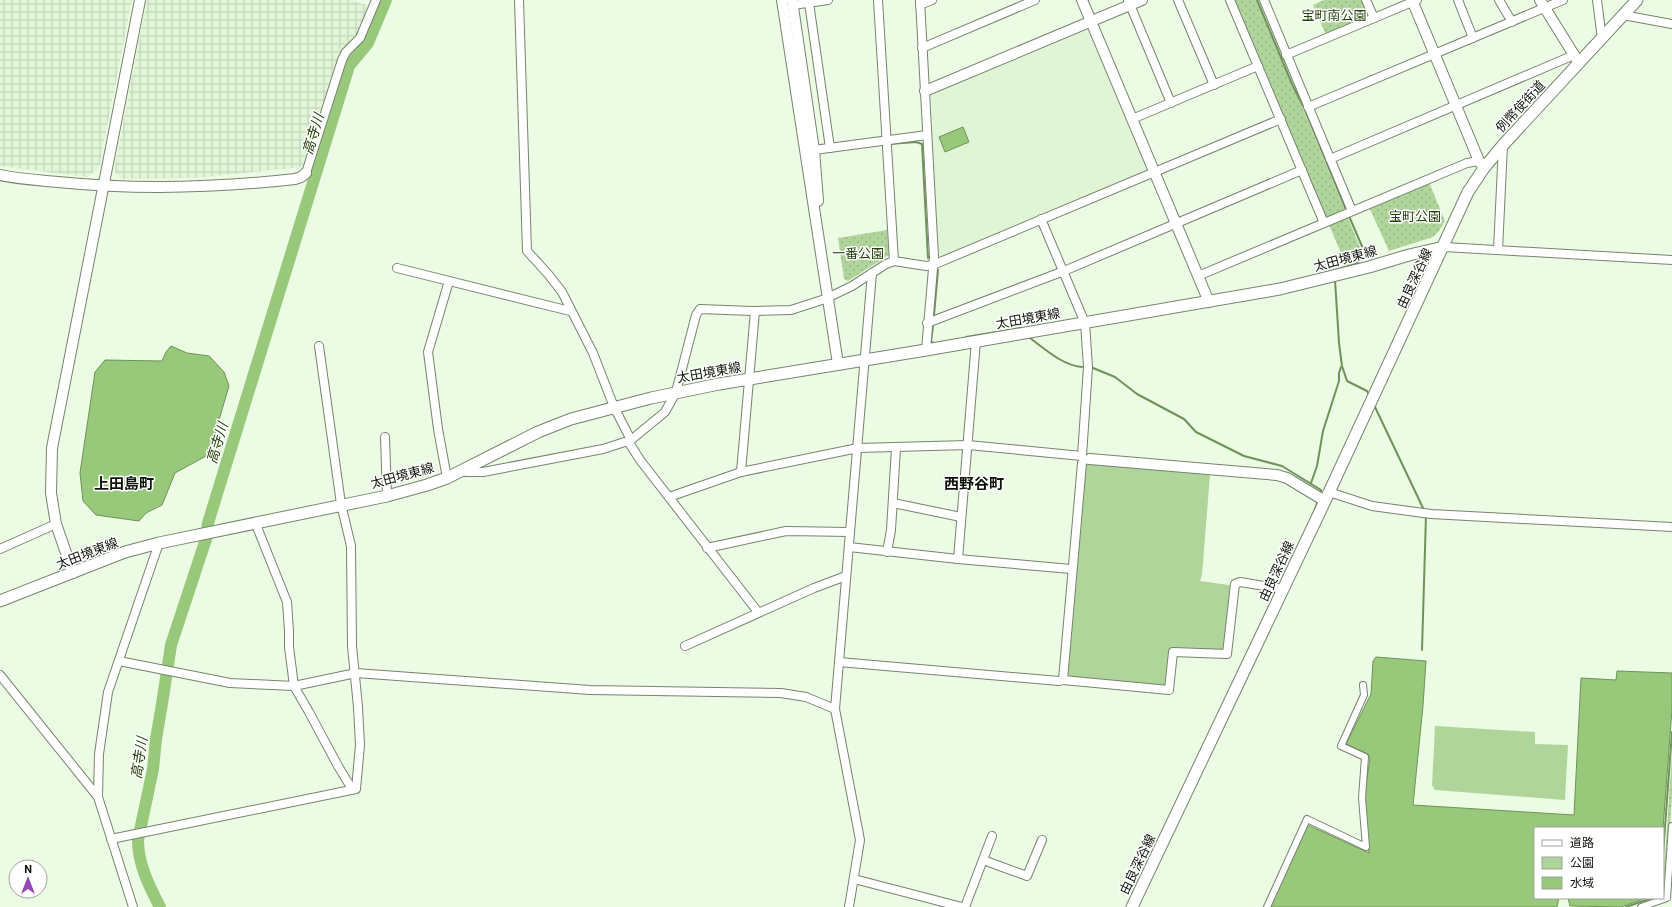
<svg xmlns="http://www.w3.org/2000/svg" width="1672" height="907" font-family="Roboto,'Noto Sans JP',sans-serif">
<defs>
<pattern id="industrial-grid" width="8" height="8" patternUnits="userSpaceOnUse"><rect width="8" height="8" fill="#e0f4d6"/><path d="M0 4h8M4 0v8" fill="none" stroke="#bfd0b6"/></pattern>
<pattern id="green-dots" width="8" height="8" patternUnits="userSpaceOnUse"><rect width="8" height="8" fill="#b0d59b"/><path d="M2 2h.1M6 6h.1" fill="none" stroke="#96b684" stroke-width="1.8" stroke-linecap="round"/></pattern>
</defs>
<rect width="100%" height="100%" fill="#ecfbe4"/>
<!-- built -->
<polygon fill="#e0f4d6" points="1085,29 1089,31 1147,167 1146,172 942,258 937,256 931,93"/>
<!-- industrial -->
<g fill="url(#industrial-grid)">
<polygon points="0,0 132,0 99,168 87,177 0,166"/>
<polygon points="147,0 351,0 370,6 358,34 344,51 306,163 302,167 196,178 122,179 114,171"/>
</g>
<!-- green -->
<g fill="url(#green-dots)">
<polygon points="1234,0 1258,0 1362,252 1357,262 1346,265"/>
<polygon points="1324,0 1362,0 1367,13 1366,17 1326,35 1313,5"/>
<polygon points="1429,182 1445,221 1439,231 1433,237 1389,251 1369,207"/>
<polygon points="887,230 889,255 848,281 844,279 838,238"/>
<polygon points="1672,755 1672,796 1665,896 1663,895 1663,886"/>
</g>
<!-- pitch -->
<g fill="#b0d59b">
<polygon points="1085,463 1207,472 1210,475 1202,575 1200,581 1229,585 1231,587 1225,651 1223,653 1170,648 1167,683 1164,686 1067,678"/>
<polygon points="1435,726 1535,732 1535,744 1568,745 1565,800 1435,790 1432,785"/>
</g>
<!-- water -->
<g fill="#98c97a" stroke="#6f9259">
<polygon points="963,127 969,142 945,152 939,137"/>
<polygon points="171,346 187,353 209,356 224,372 229,386 211,447 206,456 175,473 162,505 146,513 139,521 96,515 83,501 80,473 95,372 105,360 162,361 166,352"/>
<polygon points="1376,657 1426,661 1423,706 1413,805 1574,815 1581,678 1616,680 1617,671 1672,673 1672,709 1663,828 1535,828 1535,898 1559,898 1557,907 1270,907 1308,825 1369,853 1364,800 1370,758 1368,754 1346,744 1371,694 1373,661"/>
<polygon points="1568,898 1646,898 1621,907 1570,906"/>
</g>
<g fill="none" stroke-linecap="round" stroke-linejoin="round">
<!-- stream -->
<g stroke="#6f9259" stroke-width="2">
<polyline points="1257,0 1292,84 1303,106"/>
<polyline points="1305,110 1347,212"/>
<polyline points="889,144 916,142 922,144 928,258"/>
<polyline points="1335,270 1358,263 1364,251 1349,216"/>
<polyline points="1335,280 1339,343 1342,366 1347,381 1367,391 1369,395"/>
<polyline points="934,315 938,270"/>
<polyline points="933,326 931,341 935,344"/>
<polyline points="966,337 1021,328"/>
<path d="M1030,338C1046,350 1062,365 1082,367"/>
<polyline points="1093,368 1115,377 1137,394 1184,419 1196,432 1244,456 1282,466 1321,490 1320,495"/>
<polyline points="1375,407 1423,508"/>
<polyline points="1311,483 1317,466 1323,431 1339,381 1339,373 1341,367"/>
<polyline points="1313,514 1318,501"/>
<polyline points="1422,650 1426,515"/>
<polyline points="1663,854 1672,732"/>
<polyline points="1626,907 1652,898"/>
</g>
<!-- river -->
<path stroke="#98c97a" stroke-width="12" d="M160,907C149,886 138,864 138,840L153,769L156,739L162,704L171,645L206,539L208,523L349,66L368,43L386,0"/>
<defs>
<g id="pedestrian">
<polyline points="1267,907 1307,819 1366,847 1362,798 1365,757 1341,746 1364,695 1363,685"/>
<polyline points="1641,907 1667,898 1672,826"/>
</g>
<g id="minor">
<polyline points="519,0 527,251 548,274 562,292 593,353 614,407 631,440"/>
<polyline points="878,0 894,261"/>
<polyline points="920,0 934,257 926,350"/>
<polyline points="1128,0 1171,103"/>
<polyline points="1178,0 1214,85"/>
<polyline points="1230,0 1324,223"/>
<polyline points="1264,0 1352,211"/>
<polyline points="1366,0 1374,18"/>
<polyline points="1458,0 1473,38"/>
<polyline points="1499,0 1512,22"/>
<polyline points="1597,0 1602,39"/>
<polyline points="809,3 830,148"/>
<polyline points="793,5 828,0"/>
<polyline points="920,5 932,0"/>
<polyline points="1623,15 1672,24"/>
<polyline points="922,48 1035,0"/>
<polyline points="1286,55 1417,0"/>
<polyline points="1308,107 1563,0"/>
<polyline points="1132,119 1258,66"/>
<polyline points="814,150 927,135"/>
<polyline points="1330,159 1574,55"/>
<polyline points="306,173 342,60 346,52 360,38 376,0"/>
<polyline points="1041,219 1085,323 1088,367 1082,456"/>
<polyline points="1444,247 1672,260"/>
<polyline points="1498,250 1503,145"/>
<polyline points="397,268 570,311"/>
<polyline points="1198,276 1467,163 1479,161"/>
<polyline points="927,323 1064,271 1302,170"/>
<polyline points="385,437 387,496"/>
<polyline points="628,441 640,460 758,612"/>
<polyline points="1090,459 1084,460 1082,463 1063,680 1169,690 1173,652 1227,654 1235,584 1240,582 1283,589"/>
<polyline points="462,470 466,472 483,472 603,449 631,440 665,412 676,392 696,315 700,309 752,311 791,310 825,299 852,286 886,264 894,261 926,266 933,265 1281,119"/>
<polyline points="741,472 755,311"/>
<polyline points="447,478 438,429 428,352 449,281"/>
<polyline points="1329,492 1372,506 1431,514 1672,527"/>
<polyline points="669,497 741,472 858,448 968,445 1082,456 1084,460"/>
<polyline points="893,503 961,517"/>
<polyline points="255,522 287,602 289,631 289,647 294,686 309,712 338,766 352,789"/>
<polyline points="849,547 958,559 1071,569"/>
<polyline points="707,548 786,531 850,532"/>
<polyline points="0,549 56,524"/>
<polyline points="887,552 891,530 896,448"/>
<polyline points="958,559 976,341"/>
<polyline points="685,646 814,588 846,576"/>
<polyline points="119,661 230,683 294,686 356,673 590,690 781,693 806,697 835,709"/>
<polyline points="839,662 1059,681 1063,680"/>
<polyline points="0,675 98,797"/>
<polyline points="111,839 356,789 360,745 358,707 352,646 351,546 341,504 319,346"/>
<polyline points="983,860 1027,876 1042,840"/>
<polyline points="854,879 962,907"/>
<polyline points="133,907 98,797 99,754 108,692 159,543"/>
<polyline points="849,907 860,840 835,709 872,273"/>
<polyline points="965,907 992,836"/>
</g>
<g id="tertiary">
<polyline points="782,0 838,364"/>
<polyline points="792,0 814,150 818,201"/>
<polyline points="1082,0 1209,302"/>
<polyline points="1412,0 1479,161 1484,168"/>
<polyline points="1540,0 1579,63"/>
<polyline points="925,91 1142,0"/>
<path d="M0,175C19,179 38,180 58,182C137,190 216,188 295,179L301,177L306,173"/>
<polyline points="1090,459 1277,475 1287,478 1325,501"/>
<polyline points="73,573 56,524 51,493 52,448 140,0"/>
</g>
<g id="secondary">
<polyline points="0,601 125,552 159,543 387,496 427,485 447,478 538,432 571,419 651,398 719,384 926,350 1280,289 1369,267 1409,255 1444,247"/>
<polyline points="1132,907 1325,501 1468,192 1484,168 1503,145 1637,0"/>
</g>
</defs>
<!-- pedestrian casing -->
<use href="#pedestrian" stroke="#76846f" stroke-width="8"/>
<!-- minor casing -->
<use href="#minor" stroke="#76846f" stroke-width="10"/>
<!-- tertiary casing -->
<use href="#tertiary" stroke="#76846f" stroke-width="12"/>
<!-- secondary casing -->
<use href="#secondary" stroke="#76846f" stroke-width="13"/>
<!-- pedestrian -->
<use href="#pedestrian" stroke="#fff" stroke-width="6"/>
<!-- minor -->
<use href="#minor" stroke="#fff" stroke-width="8"/>
<!-- tertiary -->
<use href="#tertiary" stroke="#fff" stroke-width="10"/>
<!-- secondary -->
<use href="#secondary" stroke="#fff" stroke-width="11"/>
</g>
<g text-anchor="middle" stroke-width="3" stroke-linejoin="round" paint-order="stroke">
<!-- park labels -->
<g font-size="13" fill="#224209" stroke="#fff">
<text x="1334" y="20">宝町南公園</text>
<text x="1415" y="221">宝町公園</text>
<text x="858" y="258">一番公園</text>
</g>
<!-- street labels -->
<g font-size="13" fill="#0e130b" stroke="#fff">
<text transform="translate(1520 106) rotate(-47)" y="5">例幣使街道</text>
<text transform="translate(1345 258) rotate(-15)" y="5">太田境東線</text>
<text transform="translate(1414 278) rotate(-65)" y="5">由良深谷線</text>
<text transform="translate(1028 318) rotate(-10)" y="5">太田境東線</text>
<text transform="translate(709 372) rotate(-10)" y="5">太田境東線</text>
<text transform="translate(402 475) rotate(-15)" y="5">太田境東線</text>
<text transform="translate(87 553) rotate(-21)" y="5">太田境東線</text>
<text transform="translate(1276 571) rotate(-65)" y="5">由良深谷線</text>
<text transform="translate(1137 864) rotate(-64)" y="5">由良深谷線</text>
</g>
<!-- water labels -->
<g font-size="14" font-style="italic" fill="#214007" stroke="#fff">
<text transform="translate(313 134) rotate(-73)" y="5">高寺川</text>
<text transform="translate(217 443) rotate(-73)" y="5">高寺川</text>
<text transform="translate(139 758) rotate(-81)" y="5">高寺川</text>
</g>
<!-- quarter labels -->
<g font-size="15" font-weight="bold" fill="#0e130b" stroke="#fff">
<text x="124" y="489">上田島町</text>
<text x="974" y="489">西野谷町</text>
</g>
</g>
<!-- legend -->
<rect x="1534" y="827" width="130" height="72" fill="#ffffff" stroke="#9fa19d"/>
<rect x="1542" y="840" width="20" height="6" fill="#ffffff" stroke="#9fa19d"/>
<text x="1570" y="847" font-size="12" fill="#0e130b">道路</text>
<rect x="1542" y="857" width="20" height="12" fill="#b0d59b" stroke="#9fa19d"/>
<text x="1570" y="867" font-size="12" fill="#0e130b">公園</text>
<rect x="1542" y="877" width="20" height="12" fill="#98c97a" stroke="#9fa19d"/>
<text x="1570" y="887" font-size="12" fill="#0e130b">水域</text>
<!-- north arrow -->
<g transform="translate(28 879)"><circle r="19" fill="#ffffff" stroke="#9fa19d"/>
<path d="M0-3L7 15L0 10L-7 15Z" fill="#9647b7"/>
<text y="-6" font-size="11" font-weight="bold" text-anchor="middle" fill="#0e130b">N</text>
</g>
</svg>
